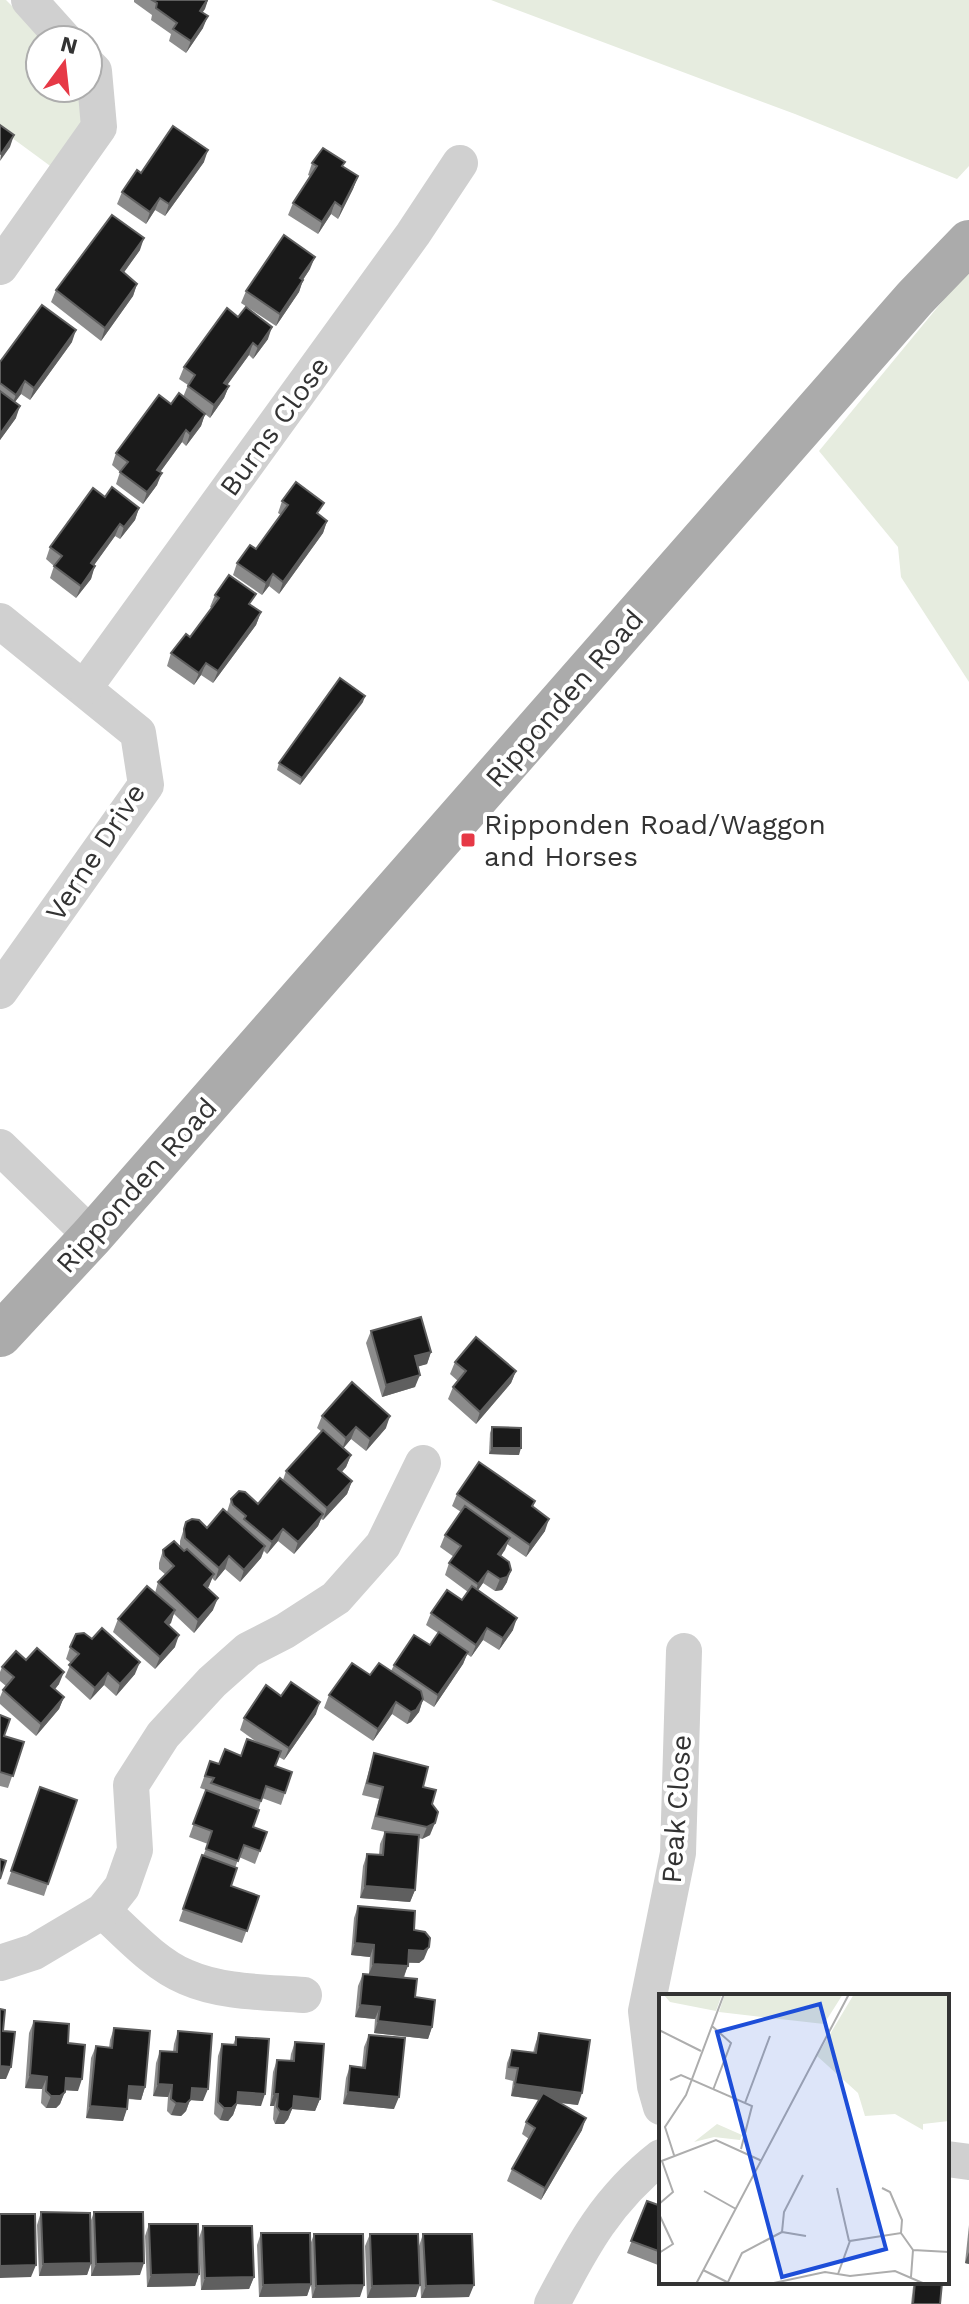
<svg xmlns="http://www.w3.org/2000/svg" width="969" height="2304" font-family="'Work Sans',sans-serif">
<rect width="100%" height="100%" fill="#fff"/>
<!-- green -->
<g fill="#e6ecdf">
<polygon points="0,0 6,0 46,40 40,40 40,88 82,88 81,124 53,168 0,129"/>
<polygon points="491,0 969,0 969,166 957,179 795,114"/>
<polygon points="969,269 969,682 901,577 898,547 819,451"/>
</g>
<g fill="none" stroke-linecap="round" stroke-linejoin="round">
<!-- street -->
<g stroke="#d0d0d0" stroke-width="36">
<polyline points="29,0 65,40"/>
<polyline points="0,267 99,127 94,71 88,65"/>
<polyline points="0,621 138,733 146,785 0,991"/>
<polyline points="85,687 413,234 460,163"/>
<polyline points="0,1147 92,1236"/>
<path d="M103,1911C127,1933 156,1965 186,1977C222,1993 266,1992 304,1995"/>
<polyline points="0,1963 34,1952 103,1911 122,1887 135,1850 131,1785 163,1735 212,1682 248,1650 285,1631 336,1598 383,1545 423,1463"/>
<polyline points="661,2107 655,2086 646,2011 678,1853 684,1651"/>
<polyline points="947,2159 969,2162"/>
<path d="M552,2304C582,2246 608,2198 661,2157"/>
</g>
<!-- primary -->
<polyline stroke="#ababab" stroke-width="44" points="0,1335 92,1236 915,298 969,242"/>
</g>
<!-- wall -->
<g fill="#8c8c8c">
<polygon points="134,0 208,0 202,13 203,28 186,53 169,41 171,34 151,20 152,15 134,2"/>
<polygon points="204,162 165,216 155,210 146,224 117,204 122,192 141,173"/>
<polygon points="312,163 343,167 358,176 353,189 338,219 331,214 318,234 288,215 293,203 310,176 308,175"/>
<polygon points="140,250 124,272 137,284 133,296 101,341 51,302 56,290"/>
<polygon points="310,269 303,280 299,292 276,326 241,303 246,291"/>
<polygon points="227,308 268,339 253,359 249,355 227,385 229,386 224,398 210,418 205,414 201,426 186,446 182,442 160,472 157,485 143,504 116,484 120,472 112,465 116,453 171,404 183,397 188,385 179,379 184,367"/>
<polygon points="72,342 30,400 21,394 15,402 16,418 0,440 0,362"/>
<polygon points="105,497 139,508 135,520 120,539 115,536 94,565 91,579 76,598 50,578 54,566 46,559 50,547"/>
<polygon points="282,501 320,515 327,521 323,533 279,594 269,586 262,595 233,575 237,563 256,549 281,515 278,513"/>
<polygon points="215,595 252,606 261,612 256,625 213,683 201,675 194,685 167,666 171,653 190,637 212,608 210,607"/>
<polygon points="363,702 300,785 277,770 279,763"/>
<polygon points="371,1331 431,1352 427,1364 418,1366 415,1387 382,1397 366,1343"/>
<polygon points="455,1362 516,1371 511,1383 476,1424 448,1399 453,1387 458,1381 450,1374"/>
<polygon points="322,1416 386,1428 366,1451 351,1439 343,1448 351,1455 346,1467 342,1472 352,1481 347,1494 323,1520 321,1519 318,1526 294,1554 278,1541 267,1554 264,1551 261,1558 240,1582 225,1569 215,1581 212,1578 208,1588 213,1610 194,1633 174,1614 169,1625 175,1647 155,1669 113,1632 118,1619 155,1593 158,1582 166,1575 159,1569 159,1563 163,1550 180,1547 180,1541 186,1522 207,1528 227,1512 231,1499 258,1504 283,1480 286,1471 322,1432 317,1428"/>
<polygon points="492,1427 519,1455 489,1454 490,1433"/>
<polygon points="457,1494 535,1501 533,1507 545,1531 526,1557 507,1544 501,1556 507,1582 502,1590 495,1591 483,1583 478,1590 513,1630 499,1650 483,1640 471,1657 467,1654 463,1664 434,1707 423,1700 419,1712 411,1722 407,1724 392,1714 373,1741 324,1708 329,1695 370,1675 391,1671 394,1665 430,1645 438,1633 426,1625 431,1613 462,1600 468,1592 445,1575 449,1563 454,1557 440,1547 445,1535 461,1512 452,1506"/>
<polygon points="70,1647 135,1674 116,1696 104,1685 90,1700 65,1677 71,1663 66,1659"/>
<polygon points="26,1660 59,1684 55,1689 64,1697 59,1709 36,1736 0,1704 0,1697 3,1690 6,1686 0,1681 0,1672 2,1667"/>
<polygon points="281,1696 316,1714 284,1760 279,1757 275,1766 292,1772 281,1805 262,1798 253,1827 267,1832 255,1864 239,1857 235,1868 231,1886 259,1896 242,1943 179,1921 202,1855 203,1856 208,1844 189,1837 206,1790 209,1791 200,1788 210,1761 219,1764 241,1756 258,1743 240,1730 244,1718"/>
<polygon points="0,1715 4,1736 24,1742 8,1788 0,1786"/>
<polygon points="374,1753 423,1787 432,1804 430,1835 422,1839 419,1838 415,1890 410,1902 360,1898 363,1866 367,1854 379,1855 380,1844 385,1832 390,1833 371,1829 379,1799 362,1795"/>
<polygon points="40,1787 48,1884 44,1896 7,1884"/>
<polygon points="358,1906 414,1930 424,1959 419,1963 408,1963 404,1978 432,2027 428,2039 374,2033 375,2019 355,2017 358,1986 363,1974 369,1974 370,1957 351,1955 354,1918"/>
<polygon points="34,2021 78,2091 65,2090 60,2104 56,2108 46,2108 41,2103 42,2089 25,2088 29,2033"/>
<polygon points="114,2028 145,2087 141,2100 128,2099 123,2121 86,2118 91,2058 96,2046 109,2048 110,2040"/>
<polygon points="178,2031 203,2101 190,2100 186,2111 181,2116 171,2115 167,2111 168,2097 153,2096 156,2063 160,2051 173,2052 174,2044"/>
<polygon points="539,2033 578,2105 559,2103 582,2130 541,2200 507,2181 512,2169 529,2139 522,2134 526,2122 539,2100 511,2096 513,2081 505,2079 507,2063 512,2050 533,2053 535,2045"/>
<polygon points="369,2035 394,2109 343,2104 346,2078 350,2066 362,2067 364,2047"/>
<polygon points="236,2037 261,2106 237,2104 233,2115 228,2121 220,2120 214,2114 218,2056 222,2044 233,2045"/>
<polygon points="295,2042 320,2099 315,2111 292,2109 288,2119 284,2124 275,2124 273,2119 274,2106 270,2106 273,2072 277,2060 290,2061 291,2054"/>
<polygon points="647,2201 661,2206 661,2258 658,2265 627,2253"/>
<polygon points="41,2212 90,2223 94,2212 140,2275 91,2276 91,2264 87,2275 39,2276 37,2225"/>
<polygon points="149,2224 199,2274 195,2286 147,2287 145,2236"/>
<polygon points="969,2225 969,2264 965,2263"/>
<polygon points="203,2226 254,2277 249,2289 201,2290 199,2238"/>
<polygon points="261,2233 310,2245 314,2234 360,2297 312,2298 311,2285 307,2296 259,2297 257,2245"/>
<polygon points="370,2234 419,2246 423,2234 469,2297 421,2298 419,2255 416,2297 367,2298 365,2246"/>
<polygon points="915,2282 940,2304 911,2304 913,2287"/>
</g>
<!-- shaded-wall -->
<g fill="#5f5f5f">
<polygon points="207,0 208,0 205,9 195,23 200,11"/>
<polygon points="208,16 203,28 186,53 191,41"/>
<polygon points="14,135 10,147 0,161 1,154"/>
<polygon points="208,150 204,162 165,216 169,204"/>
<polygon points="358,176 353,189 338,219 342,207"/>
<polygon points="160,198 155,210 146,224 150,212"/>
<polygon points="335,202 331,214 318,234 322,222"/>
<polygon points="144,238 140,250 117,282 121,270"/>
<polygon points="315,257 310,269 296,290 300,278"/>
<polygon points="303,280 299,292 276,326 280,314"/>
<polygon points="137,284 133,296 101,341 105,328"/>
<polygon points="272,327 268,339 253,359 258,347"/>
<polygon points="76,330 72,342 30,400 34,388"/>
<polygon points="253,343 249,355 220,395 224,383"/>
<polygon points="25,381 21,394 11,407 16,395"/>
<polygon points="229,386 224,398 210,418 214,405"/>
<polygon points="20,406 16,418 0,440 0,434"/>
<polygon points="205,414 201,426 186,446 190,434"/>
<polygon points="186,430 182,442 153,482 157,470"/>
<polygon points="162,473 157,485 143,504 147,492"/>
<polygon points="139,508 135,520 120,539 124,527"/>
<polygon points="327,521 323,533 279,594 283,582"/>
<polygon points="120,524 115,536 87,575 91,563"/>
<polygon points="95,566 91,579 76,598 81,586"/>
<polygon points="273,574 269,586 262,595 266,583"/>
<polygon points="261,612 256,625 213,683 218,671"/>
<polygon points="206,663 201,675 194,685 199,673"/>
<polygon points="365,696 363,702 300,785 302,778"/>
<polygon points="431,1352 427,1364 410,1369 415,1356"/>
<polygon points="516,1371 511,1383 476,1424 480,1412"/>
<polygon points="420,1375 415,1387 382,1397 386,1385"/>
<polygon points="390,1416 386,1428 366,1451 370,1439"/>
<polygon points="356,1427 351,1439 342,1450 346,1438"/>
<polygon points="492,1448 521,1448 519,1455 489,1454"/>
<polygon points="351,1455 346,1467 333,1481 338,1469"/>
<polygon points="352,1481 347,1494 323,1520 327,1508"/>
<polygon points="323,1514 318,1526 294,1554 298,1542"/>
<polygon points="549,1519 545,1531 526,1557 530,1545"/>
<polygon points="283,1529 278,1541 267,1554 272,1542"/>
<polygon points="510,1538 505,1550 493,1567 498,1554"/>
<polygon points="265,1546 261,1558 240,1582 244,1570"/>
<polygon points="229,1556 225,1569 215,1581 219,1568"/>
<polygon points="511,1570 507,1582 502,1590 495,1591 500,1579"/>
<polygon points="488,1571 483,1583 474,1596 478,1584"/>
<polygon points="214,1574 209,1586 200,1597 204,1585"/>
<polygon points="218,1598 213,1610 194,1633 198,1620"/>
<polygon points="175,1610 171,1623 160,1634 165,1622"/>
<polygon points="517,1618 513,1630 499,1650 503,1638"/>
<polygon points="487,1628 483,1640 471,1657 476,1645"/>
<polygon points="179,1635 175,1647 155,1669 160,1657"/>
<polygon points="468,1652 463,1664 434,1707 438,1695"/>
<polygon points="140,1662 135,1674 116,1696 120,1684"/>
<polygon points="64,1672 59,1684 47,1699 51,1686"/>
<polygon points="108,1673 104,1685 90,1700 95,1688"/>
<polygon points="64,1697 59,1709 36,1736 41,1724"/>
<polygon points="423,1699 419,1712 411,1722 407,1724 411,1712"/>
<polygon points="320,1702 316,1714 284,1760 289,1748"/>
<polygon points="396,1702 392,1714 373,1741 378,1729"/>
<polygon points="435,1823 430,1835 422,1839 427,1827"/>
<polygon points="365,1886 415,1890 410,1902 360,1898"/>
<polygon points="355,1943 374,1945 370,1957 351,1955"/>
<polygon points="429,1947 424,1959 419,1963 405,1962 409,1950"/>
<polygon points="373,1964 408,1966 403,1978 368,1976"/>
<polygon points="360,2005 380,2007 375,2019 355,2017"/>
<polygon points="378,2021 432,2027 428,2039 374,2033"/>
<polygon points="0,2066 11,2067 6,2079 0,2079"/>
<polygon points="30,2075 47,2077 42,2089 25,2088"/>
<polygon points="66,2078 82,2079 78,2091 61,2090"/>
<polygon points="158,2084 172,2085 168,2097 153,2096"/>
<polygon points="515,2084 582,2093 578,2105 511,2096"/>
<polygon points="129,2086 145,2087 141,2100 125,2098"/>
<polygon points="192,2088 208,2089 203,2101 190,2100 186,2111 181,2116 171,2115 176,2103"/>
<polygon points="65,2092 60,2104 56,2108 46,2108 51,2096"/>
<polygon points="238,2092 265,2094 261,2106 237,2104 233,2115 228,2121 220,2120 224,2108"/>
<polygon points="348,2092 399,2097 394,2109 343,2104"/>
<polygon points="274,2094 278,2094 274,2106 270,2106"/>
<polygon points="294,2096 320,2099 315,2111 292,2109 288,2119 284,2124 275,2124 280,2111"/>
<polygon points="90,2106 127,2109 123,2121 86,2118"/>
<polygon points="586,2118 582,2130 541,2200 545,2188"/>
<polygon points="969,2252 969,2264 965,2263"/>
<polygon points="91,2263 87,2275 39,2276 43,2264"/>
<polygon points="144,2263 140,2275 91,2276 96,2264"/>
<polygon points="36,2265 31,2277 0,2278 0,2266"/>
<polygon points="199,2274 195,2286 147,2287 151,2275"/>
<polygon points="254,2277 249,2289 201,2290 205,2278"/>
<polygon points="311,2284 307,2296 259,2297 263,2285"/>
<polygon points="364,2285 360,2297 312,2298 316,2286"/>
<polygon points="420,2285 416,2297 367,2298 372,2286"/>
<polygon points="474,2285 469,2297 421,2298 426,2286"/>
</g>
<!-- building -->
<g fill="#1a1a1a" stroke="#5f5f5f" stroke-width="2">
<polygon points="152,0 207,0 200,11 208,16 191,41 173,29 177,23 156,8 157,3"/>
<polygon points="0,125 14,135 1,154 0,153"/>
<polygon points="173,126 208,150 169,204 160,198 150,212 122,192 137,170 141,173"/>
<polygon points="323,148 345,162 342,166 358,176 342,207 335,202 322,222 293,203 317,166 312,163"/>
<polygon points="112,215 144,238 121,270 137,284 105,328 56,290"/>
<polygon points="284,235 315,257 300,278 303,280 280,314 246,291"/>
<polygon points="42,305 76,330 34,388 25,381 16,395 0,383 0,362"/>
<polygon points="246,307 272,327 258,347 253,343 224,383 229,386 214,405 188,386 195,375 184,367 227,308 238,317"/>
<polygon points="0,391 20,406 0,434"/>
<polygon points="179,393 205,414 190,434 186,430 157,470 162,473 147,492 120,472 128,462 116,453 159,395 171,404"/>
<polygon points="296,482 324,503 317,513 327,521 283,582 273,574 266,583 237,563 250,545 256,549 288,505 282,501"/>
<polygon points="112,487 139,508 124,527 120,524 91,563 95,566 81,586 54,566 62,556 50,547 93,488 105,497"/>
<polygon points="229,575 256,594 249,604 261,612 218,671 206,663 199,673 171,653 186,634 190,637 219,598 215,595"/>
<polygon points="340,678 365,696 302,778 279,763"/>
<polygon points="421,1317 431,1352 415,1356 420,1375 386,1385 371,1331"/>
<polygon points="476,1337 516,1371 480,1412 453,1387 466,1371 455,1362"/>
<polygon points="352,1382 390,1416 370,1439 356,1427 346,1438 322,1416"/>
<polygon points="492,1427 521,1428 521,1448 492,1448"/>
<polygon points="323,1430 351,1455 338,1469 352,1481 327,1508 286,1471"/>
<polygon points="479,1462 535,1501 532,1506 549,1519 530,1545 457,1494"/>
<polygon points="280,1478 323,1514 298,1542 283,1529 272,1542 244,1519 246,1516 233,1505 231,1499 239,1491 245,1492 258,1504"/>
<polygon points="465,1506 510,1538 498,1554 509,1562 511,1570 507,1577 500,1579 488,1571 478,1584 449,1563 461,1546 445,1535"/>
<polygon points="223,1509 265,1546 244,1570 229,1556 219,1568 185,1538 184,1529 186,1522 192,1519 199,1520 207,1528"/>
<polygon points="174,1541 184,1551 187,1549 214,1574 204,1585 218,1598 198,1620 158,1582 174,1566 164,1556 163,1550"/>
<polygon points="147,1586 175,1610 165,1622 179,1635 160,1657 118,1619"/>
<polygon points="472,1586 517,1618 503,1638 487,1628 476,1645 431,1613 447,1590 462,1600"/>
<polygon points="102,1628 140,1662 120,1684 108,1673 95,1688 69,1665 79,1654 70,1647 76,1634 84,1633 92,1639"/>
<polygon points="439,1632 468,1652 438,1695 394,1665 414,1635 430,1645"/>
<polygon points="37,1648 64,1672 51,1686 64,1697 41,1724 3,1690 14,1677 2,1667 16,1651 26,1660"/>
<polygon points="352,1663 370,1675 379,1663 421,1691 423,1699 416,1710 411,1712 396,1702 378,1729 329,1695"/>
<polygon points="291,1682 320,1702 289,1748 244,1718 266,1685 281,1696"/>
<polygon points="0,1715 10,1719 4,1736 24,1742 13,1776 0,1772"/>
<polygon points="247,1739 281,1751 275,1766 292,1772 285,1793 266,1786 261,1801 211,1783 214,1778 205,1776 210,1761 219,1764 225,1749 241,1756"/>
<polygon points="374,1753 428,1767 423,1787 436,1790 432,1804 438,1812 435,1823 427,1827 376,1816 383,1787 367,1783"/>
<polygon points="40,1787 77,1800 48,1884 11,1871"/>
<polygon points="206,1790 259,1810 253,1827 267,1832 260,1851 244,1845 238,1861 206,1849 212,1831 193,1824"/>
<polygon points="385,1832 419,1835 415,1890 365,1886 367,1854 383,1855"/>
<polygon points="202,1855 237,1868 231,1886 259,1896 247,1931 183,1909"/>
<polygon points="0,1859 6,1861 0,1879"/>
<polygon points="358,1906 415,1911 414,1930 425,1932 430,1938 429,1947 424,1951 409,1950 408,1966 373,1964 374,1945 355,1943"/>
<polygon points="363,1974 417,1979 415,1997 435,2000 432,2027 378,2021 380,2007 360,2005"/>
<polygon points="0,2009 5,2010 3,2031 15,2032 11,2067 0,2066"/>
<polygon points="34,2021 69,2024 68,2043 85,2045 82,2079 66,2078 65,2092 60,2096 51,2096 46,2091 47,2077 30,2075"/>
<polygon points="114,2028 150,2031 145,2087 129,2086 127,2109 90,2106 96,2046 112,2048"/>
<polygon points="178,2031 212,2034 208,2089 192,2088 191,2099 186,2104 176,2103 171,2099 172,2085 158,2084 160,2051 177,2052"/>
<polygon points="539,2033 590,2040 582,2093 515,2084 518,2068 509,2067 512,2050 536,2053"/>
<polygon points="369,2035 405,2038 399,2097 348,2092 350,2066 365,2068"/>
<polygon points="236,2037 269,2039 265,2094 238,2092 237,2103 232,2108 224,2108 218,2102 222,2044 236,2045"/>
<polygon points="295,2042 324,2044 320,2099 294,2096 293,2107 288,2112 280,2111 277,2107 278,2094 274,2094 277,2060 294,2061"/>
<polygon points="543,2093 586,2118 545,2188 512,2169 535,2128 526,2122"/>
<polygon points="647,2201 661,2206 661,2252 631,2241"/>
<polygon points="41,2212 90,2213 91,2263 43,2264"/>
<polygon points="94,2212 143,2212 144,2263 96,2264"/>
<polygon points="0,2214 35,2214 36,2265 0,2266"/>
<polygon points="149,2224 198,2224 199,2274 151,2275"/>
<polygon points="203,2226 252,2226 254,2277 205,2278"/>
<polygon points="261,2233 310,2233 311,2284 263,2285"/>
<polygon points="314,2234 363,2234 364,2285 316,2286"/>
<polygon points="370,2234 418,2234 420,2285 372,2286"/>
<polygon points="423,2234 472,2234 474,2285 426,2286"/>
<polygon points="915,2282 942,2283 940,2304 913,2304"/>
</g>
<!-- markers -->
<rect fill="#e63946" stroke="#fff" stroke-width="3" x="460" y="832" width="16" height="16" rx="4"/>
<g text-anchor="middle" stroke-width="8" stroke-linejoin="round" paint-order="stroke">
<!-- street labels -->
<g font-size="28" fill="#333" stroke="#fff">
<text transform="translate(274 426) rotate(-54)" y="10">Burns Close</text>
<text transform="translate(564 698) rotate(-49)" y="10">Ripponden Road</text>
<text transform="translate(95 852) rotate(-57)" y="10">Verne Drive</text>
<text transform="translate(136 1185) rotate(-48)" y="10">Ripponden Road</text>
<text transform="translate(676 1809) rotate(-86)" y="10">Peak Close</text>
</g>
<!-- poi labels -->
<g font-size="28" fill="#333" stroke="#fff" text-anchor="start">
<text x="484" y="834">Ripponden Road/Waggon<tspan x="484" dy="32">and Horses</tspan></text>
</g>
</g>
<!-- overview -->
<g transform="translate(659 1994)">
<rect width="290" height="290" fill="#fff"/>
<path d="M4,0H63L57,17L11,8ZM66,0H184L165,30L60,18ZM195,0H290V127L264,130V136L236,120L206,122L199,99L158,62ZM58,130L83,141L81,146L55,143L35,148Z" fill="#e6ecdf"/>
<path fill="none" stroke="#adadad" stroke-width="2" d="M53,32L72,49L54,96M0,36L42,57M11,86L22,81L93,112L82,155M86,109L111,42M15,161L6,133L27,101L65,0M0,168L57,146L103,167M178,194L190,247M223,194L231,198L243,226L242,239M45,197L77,215M0,210L14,198L3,167M0,220L14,250L0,259M123,238L147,242M254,256L290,258M44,276L72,290M179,280L191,247L242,239L254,256L252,283M69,288L83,259L123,238L125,218L144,181M37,290L190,0M110,290L166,278L191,282L236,277L266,290"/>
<path fill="#1d4ed8" fill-opacity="0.15" stroke="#1d4ed8" stroke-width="4" d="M161,10L227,255L123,283L58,38Z"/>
<rect width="290" height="290" fill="none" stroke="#333" stroke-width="4"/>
</g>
<!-- north arrow -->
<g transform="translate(64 64) rotate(15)"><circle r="38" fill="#ffffff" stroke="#adadad" stroke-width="2"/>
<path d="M0-6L14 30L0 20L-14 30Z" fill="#e63946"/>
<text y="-12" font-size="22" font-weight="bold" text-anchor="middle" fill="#333333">N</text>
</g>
</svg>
